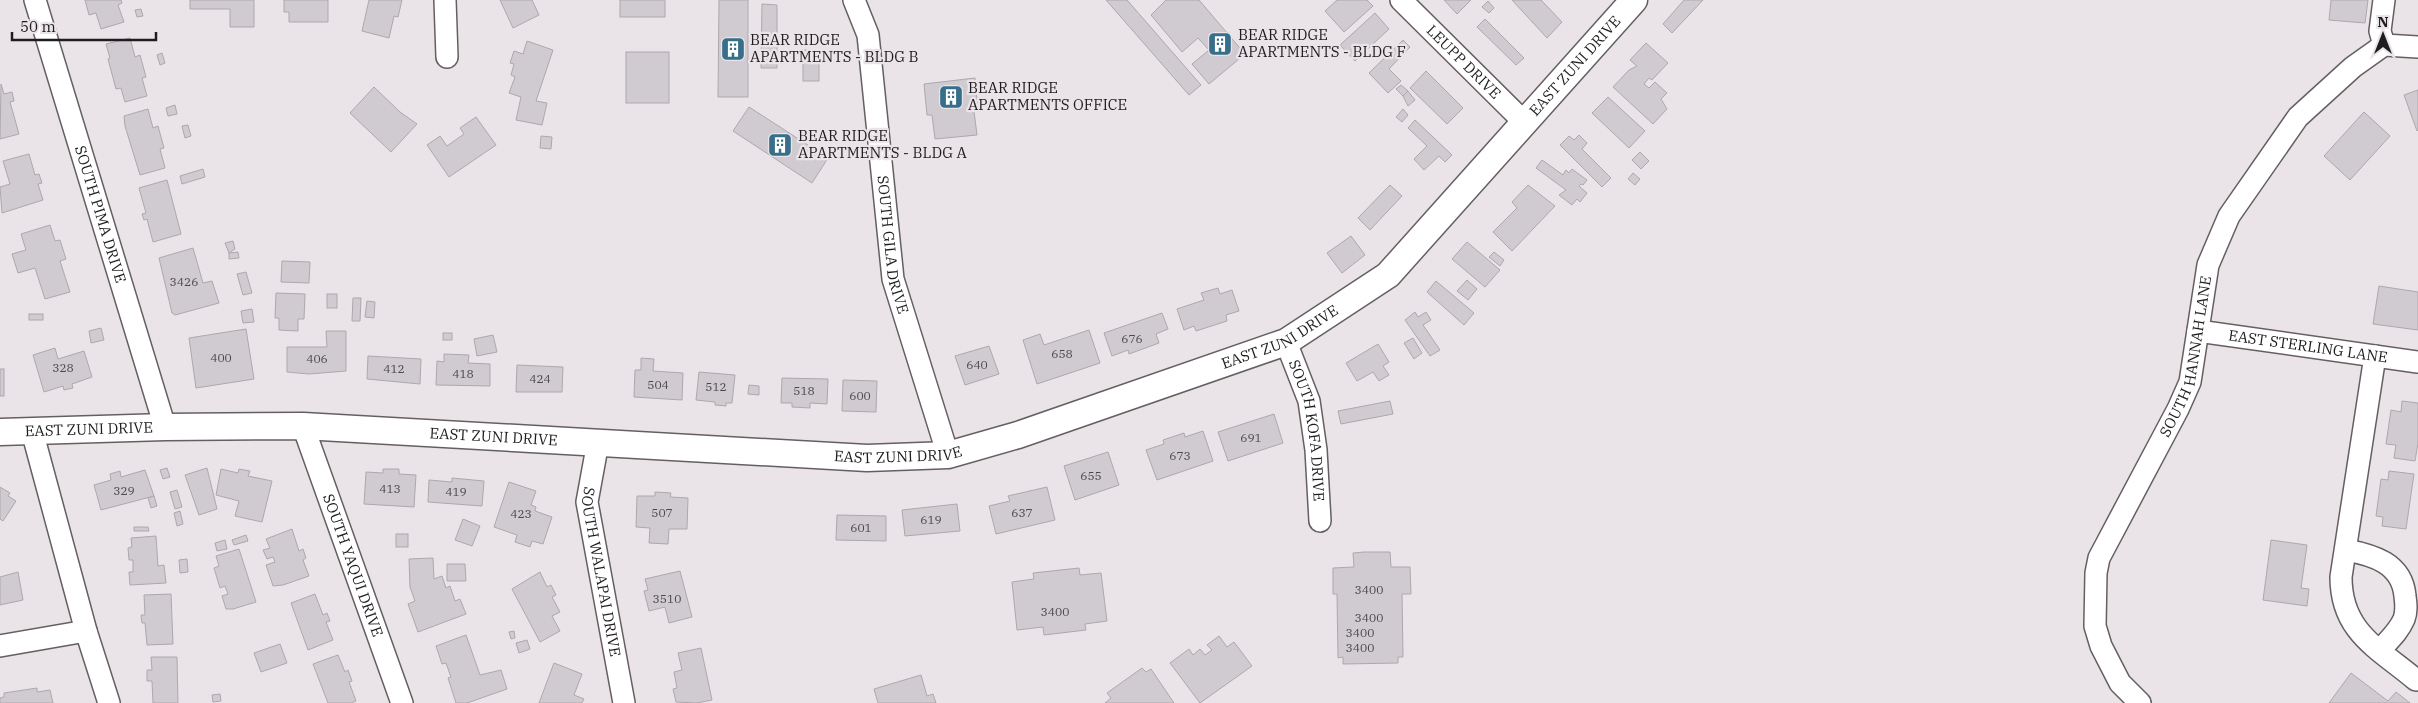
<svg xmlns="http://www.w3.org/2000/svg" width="2418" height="703" font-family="'IBM Plex Serif',serif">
<rect width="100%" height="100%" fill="#eae4e8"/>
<!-- building -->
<g fill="#cfcbd1" stroke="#aca8ae">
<polygon points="85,0 121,0 122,3 118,5 124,22 101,29 96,13 89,15"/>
<polygon points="190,0 254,0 254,27 230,27 230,9 190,9"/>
<polygon points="284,0 328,0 328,22 289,22 289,12 284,12"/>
<polygon points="369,0 402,0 398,17 394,16 389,38 362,31"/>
<polygon points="500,0 532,0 539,15 513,28"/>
<rect x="620" y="0" width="45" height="17"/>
<polygon points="719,0 748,0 748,97 718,97"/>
<polygon points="1106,0 1127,0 1201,85 1189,95"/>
<polygon points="1166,0 1199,0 1245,54 1209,84 1192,64 1209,50 1198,38 1182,52 1151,15"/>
<polygon points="1337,0 1367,0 1373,6 1344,32 1325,11"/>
<polygon points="1444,0 1471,0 1457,14"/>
<polygon points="1512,0 1541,0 1562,22 1547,38"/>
<polygon points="1684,0 1703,0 1672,33 1663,24"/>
<polygon points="2331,0 2368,0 2365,23 2329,20"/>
<polygon points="1488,1 1494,8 1489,13 1482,7"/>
<polygon points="762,4 777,5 777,68 761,68"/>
<polygon points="141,9 143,16 137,17 135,10"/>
<polygon points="1375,13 1389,29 1355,61 1340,45"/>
<polygon points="1485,19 1524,58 1516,65 1477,27"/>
<polygon points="130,38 135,57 140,55 146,77 142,78 147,96 125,102 121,88 116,89 108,59 110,58 106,44"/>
<polygon points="1403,40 1410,47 1389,69 1401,81 1388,93 1369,73"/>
<polygon points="527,41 553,50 536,101 547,103 542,125 516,120 521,97 509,93 515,77 511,75 514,64 510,63 514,51 523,54"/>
<polygon points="1646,43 1668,63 1652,80 1649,78 1644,84 1649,88 1655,82 1667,93 1661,99 1667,109 1653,124 1613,87 1629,70 1637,66 1630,60"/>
<rect x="803" y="50" width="16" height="31"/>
<rect x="626" y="52" width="43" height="51"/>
<polygon points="162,53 165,63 160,65 157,55"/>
<polygon points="1426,71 1463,108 1447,124 1410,88"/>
<polygon points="975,78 978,110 974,111 977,135 935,139 932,115 927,115 924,84"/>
<polygon points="1,84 4,94 12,92 14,101 10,102 19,134 0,139"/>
<polygon points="1401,85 1408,91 1403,96 1396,89"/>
<polygon points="374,87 400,112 417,124 391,152 350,113"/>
<polygon points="2418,90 2418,130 2417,131 2404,95"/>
<polygon points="1408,91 1415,100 1408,106 1403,96"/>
<polygon points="1608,97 1645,131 1629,148 1592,113"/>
<polygon points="175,105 177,114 168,116 166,108"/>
<polygon points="749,107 828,158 812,183 733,131"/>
<polygon points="148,109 153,128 158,126 164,148 160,149 165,168 140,175 125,126 124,116"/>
<polygon points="1403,109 1408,115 1402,122 1396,117"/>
<polygon points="2364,112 2390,136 2350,180 2324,156"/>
<polygon points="476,117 496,145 449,177 427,145 440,136 447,146 464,134 460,128"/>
<polygon points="1415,120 1452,155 1445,162 1439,156 1424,170 1414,159 1427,146 1408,128"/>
<polygon points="188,125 191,136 185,138 182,126"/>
<polygon points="1579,135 1587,143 1582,149 1611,178 1602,187 1560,145 1569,136 1574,140"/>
<polygon points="541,136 552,137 551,149 540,148"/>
<polygon points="1640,152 1649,161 1641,169 1632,160"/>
<polygon points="29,154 35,175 39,174 42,183 38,184 43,200 2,213 0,187 10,184 3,161"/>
<polygon points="1542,160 1563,175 1566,170 1569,173 1572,169 1587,180 1583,185 1581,184 1579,186 1587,193 1580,202 1577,199 1572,205 1559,195 1566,190 1536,168"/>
<polygon points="203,169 205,177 182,184 180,176"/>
<polygon points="1633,173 1640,179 1635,185 1628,179"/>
<polygon points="167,180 181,234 153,242 147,219 144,220 142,214 146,213 139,188"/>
<polygon points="1390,185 1402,196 1370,230 1358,218"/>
<polygon points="1528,185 1555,206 1512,251 1493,232 1517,208 1512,202"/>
<polygon points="50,225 55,241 60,240 66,259 60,261 70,292 45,299 35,268 18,273 12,254 26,250 21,234"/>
<polygon points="1351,236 1365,255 1342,273 1327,253"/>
<polygon points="233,241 235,249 229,253 225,243"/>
<polygon points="1467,242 1500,270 1485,287 1452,259"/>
<polygon points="193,248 203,283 212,281 219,303 175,315 172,313 159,258"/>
<polygon points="238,252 239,258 229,259 229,253"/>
<polygon points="1494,252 1504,260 1500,266 1489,257"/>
<polygon points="282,261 310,262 309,283 281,282"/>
<polygon points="246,272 252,293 243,295 237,274"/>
<polygon points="1467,280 1477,289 1468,300 1457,291"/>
<polygon points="1436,281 1474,313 1464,325 1427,292"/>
<polygon points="2379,286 2418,292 2418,330 2373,324"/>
<polygon points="1218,288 1220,294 1232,290 1239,311 1226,315 1227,321 1196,331 1194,326 1184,330 1177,309 1204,300 1201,293"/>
<polygon points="276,293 305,294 304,319 298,319 298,331 279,330 279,318 275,318"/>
<rect x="327" y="294" width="10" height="14"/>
<polygon points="353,298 361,298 360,321 352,321"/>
<polygon points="367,301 375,302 374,318 365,317"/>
<polygon points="252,309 254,322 243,323 241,311"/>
<polygon points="1415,312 1418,317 1426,312 1431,320 1423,325 1440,350 1430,356 1405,320"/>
<polygon points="1162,313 1168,329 1156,334 1159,343 1129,354 1128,350 1112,356 1104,333"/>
<rect x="29" y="314" width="14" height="6"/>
<polygon points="101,328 104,340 91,343 89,331"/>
<polygon points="246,329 254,379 196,388 189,338"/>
<polygon points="1089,330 1100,363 1037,384 1023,340 1040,334 1044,345"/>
<polygon points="326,331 346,331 346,371 309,374 287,372 287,347 327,347"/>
<rect x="443" y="333" width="9" height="7"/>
<polygon points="493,335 497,352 477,356 474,339"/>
<polygon points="1413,338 1422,353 1414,359 1404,343"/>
<polygon points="1378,344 1389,362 1383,366 1389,375 1379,381 1373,372 1357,381 1346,363"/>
<polygon points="989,346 999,374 965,385 955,356"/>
<polygon points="55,348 58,359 84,351 92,377 72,384 73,388 64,390 63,386 44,392 33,355"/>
<polygon points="444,354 469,355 468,363 490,364 490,386 436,385 437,361 444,362"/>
<polygon points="368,356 421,359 420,384 367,379"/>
<polygon points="641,358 654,359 653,371 683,373 682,400 634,397 635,370 641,370"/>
<polygon points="517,365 563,367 562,392 516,392"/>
<rect x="0" y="369" width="4" height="27"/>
<polygon points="699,372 735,375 732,403 726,403 726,406 715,405 715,402 696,400"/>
<polygon points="782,378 828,379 827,404 810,403 810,408 792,407 792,403 781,403"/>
<polygon points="843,380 877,381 876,412 842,411"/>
<polygon points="749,385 759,386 759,395 748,394"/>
<polygon points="1390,401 1393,414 1341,424 1338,411"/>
<polygon points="2402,401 2418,403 2418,443 2415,461 2394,458 2396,445 2386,444 2391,410 2401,412"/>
<polygon points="1274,414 1283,443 1228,461 1218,432"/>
<polygon points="1203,431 1213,461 1157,480 1146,450 1164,444 1163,440 1184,433 1185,437"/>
<polygon points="1108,452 1119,485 1075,500 1064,466"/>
<polygon points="167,468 170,477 163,479 160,470"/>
<polygon points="207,468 217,509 199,515 185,475"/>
<polygon points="221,469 238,473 239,469 250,471 248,476 272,481 262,522 235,516 239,501 216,495"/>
<polygon points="383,469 399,469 399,474 416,475 414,507 364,504 366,472 383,473"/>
<polygon points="145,470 154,496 101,510 94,485 111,480 110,474 120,471 121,477"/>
<polygon points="2389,471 2414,474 2406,529 2382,526 2383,517 2376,516 2381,479 2388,480"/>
<polygon points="452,478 484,481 482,506 428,502 429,480 452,482"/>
<polygon points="509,482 536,491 531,505 536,507 535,511 552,517 543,544 532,541 530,547 515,542 517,535 494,527"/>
<polygon points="0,487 10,493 8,496 16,501 3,521 0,519"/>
<polygon points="1047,487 1055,520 996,534 989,506 1010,501 1008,496"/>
<polygon points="177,490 182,507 175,509 170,492"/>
<polygon points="655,492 671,493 670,497 688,498 687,529 669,529 668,544 649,543 650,528 636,527 637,496 655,496"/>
<polygon points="154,496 157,506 151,508 148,498"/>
<polygon points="957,504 960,531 905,536 902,510"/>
<polygon points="180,511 183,524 177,526 174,513"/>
<polygon points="837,515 886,516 886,541 836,540"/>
<polygon points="463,519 480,526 472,546 455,540"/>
<polygon points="134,527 148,527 149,531 134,531"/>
<polygon points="292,529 299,551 303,549 306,558 303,560 309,576 283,585 273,586 266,565 275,562 273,557 267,559 263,550 270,548 266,539"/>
<rect x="396" y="534" width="12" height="13"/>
<polygon points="246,535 248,541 234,545 232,540"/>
<polygon points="156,536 158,566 164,565 166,583 130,585 129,572 133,572 133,560 129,560 128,548 132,547 131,538"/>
<polygon points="225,540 227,549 217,551 215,543"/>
<polygon points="2271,540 2307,545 2301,588 2309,589 2307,606 2263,600"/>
<polygon points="239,549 256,602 233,609 226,609 222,596 228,594 225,586 220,588 214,568 219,566 216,556"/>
<polygon points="1364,552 1390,552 1391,567 1410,567 1411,594 1402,594 1403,657 1398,657 1398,663 1343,664 1343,657 1338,658 1337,594 1333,594 1333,568 1354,567 1353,553"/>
<polygon points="433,558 434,579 442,576 446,588 450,586 455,601 460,599 466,614 418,632 408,604 415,601 410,587 409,559"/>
<polygon points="187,559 188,572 180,573 179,560"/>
<polygon points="447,564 465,564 466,581 447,581"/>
<polygon points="1079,568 1080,575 1101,573 1107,621 1085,624 1086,630 1044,635 1043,627 1017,630 1012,582 1034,579 1033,573"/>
<polygon points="680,571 692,617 669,623 665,607 649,611 644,591 648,590 645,579"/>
<polygon points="18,572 23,600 0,605 0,577"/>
<polygon points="540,572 547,587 551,585 556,595 552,597 560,612 552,616 560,631 540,642 512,589"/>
<polygon points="171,594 173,644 147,645 145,623 142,623 141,615 145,615 144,595"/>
<polygon points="315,594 323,615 327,613 330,621 326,622 333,640 308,650 291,603"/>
<polygon points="514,631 515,638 511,639 509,632"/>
<polygon points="466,635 480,675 501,670 507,689 467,703 456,703 448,678 451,677 446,663 442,664 436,646"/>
<polygon points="1219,636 1227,647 1234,642 1252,666 1200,703 1170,663 1189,649 1193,655 1200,649 1205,655 1212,650 1207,645"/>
<polygon points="527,640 530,649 519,653 516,643"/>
<polygon points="280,644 287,663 261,672 254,653"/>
<polygon points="701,648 712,700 697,703 676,702 673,689 677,688 674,672 682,670 678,653"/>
<polygon points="338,655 345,672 348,670 352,681 349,682 356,701 351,703 328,703 313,664"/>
<polygon points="151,657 177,657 178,703 153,703 152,681 147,681 147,670 152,670"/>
<polygon points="554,663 582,674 574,695 584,699 582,703 539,703"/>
<polygon points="1142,668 1146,672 1151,669 1174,703 1105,703 1111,698 1107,693"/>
<polygon points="2351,673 2388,701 2396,692 2410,703 2329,703"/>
<polygon points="921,675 927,696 933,694 936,703 878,703 874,689"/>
<polygon points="37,688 37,692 50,690 53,703 0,703 0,698 4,697 4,693"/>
<polygon points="220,694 221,701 213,702 212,695"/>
</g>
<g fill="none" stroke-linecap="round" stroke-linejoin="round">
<defs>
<g id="minor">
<path id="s1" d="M35,0L165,427"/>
<polyline points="445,0 447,57"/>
<path id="s2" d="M854,0L868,35L893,279L948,455"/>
<path id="s3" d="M1401,0L1525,123"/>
<polyline points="2384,0 2380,31 2384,45"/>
<path id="s4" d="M2198,331L2418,362"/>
<path id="s5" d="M1286,342L1309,401L1316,450L1320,521"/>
<path d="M2375,356L2341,577C2341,632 2378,648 2416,680"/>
<path id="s6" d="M303,426L402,703"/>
<polyline points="32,431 86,631 109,703"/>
<path id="s7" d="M598,442L587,502L624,703"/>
<path d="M2346,550C2373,555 2402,563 2405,596C2406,604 2407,611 2404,619C2399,631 2389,640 2380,650"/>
<polyline points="0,646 86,631"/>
<path id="s8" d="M2140,703L2120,683L2101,646L2095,626L2096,573L2099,558L2178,409L2190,382L2208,265L2229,216L2298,117L2353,67L2384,45L2418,47"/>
</g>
<g id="tertiary">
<path id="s9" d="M0,432L165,427L303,426L867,458L948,455L1018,435L1286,342L1388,275L1634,0"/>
</g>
</defs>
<!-- minor casing -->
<use href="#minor" stroke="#655f63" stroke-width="24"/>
<!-- tertiary casing -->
<use href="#tertiary" stroke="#655f63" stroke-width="29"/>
<!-- minor -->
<use href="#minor" stroke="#fff" stroke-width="21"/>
<!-- tertiary -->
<use href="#tertiary" stroke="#fff" stroke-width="26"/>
</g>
<!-- icons -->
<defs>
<symbol id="building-square" viewBox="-11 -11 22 22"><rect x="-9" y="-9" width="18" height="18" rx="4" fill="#376e89" stroke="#eae4e8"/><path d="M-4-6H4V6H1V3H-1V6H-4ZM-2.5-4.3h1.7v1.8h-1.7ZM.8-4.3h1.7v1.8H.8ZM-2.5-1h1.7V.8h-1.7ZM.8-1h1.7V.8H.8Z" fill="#fff"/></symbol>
</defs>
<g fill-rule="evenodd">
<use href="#building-square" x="1206" y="30" width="28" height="28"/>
<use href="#building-square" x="719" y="35" width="28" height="28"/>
<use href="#building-square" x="937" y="83" width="28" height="28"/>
<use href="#building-square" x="766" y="131" width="28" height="28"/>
</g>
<g text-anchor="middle" stroke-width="4.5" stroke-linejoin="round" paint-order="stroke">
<!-- number labels -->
<g font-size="12" fill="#4a484b">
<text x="184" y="286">3426</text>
<text x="1132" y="343">676</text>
<text x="1062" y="358">658</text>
<text x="221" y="362">400</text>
<text x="317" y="363">406</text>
<text x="977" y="369">640</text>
<text x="63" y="372">328</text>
<text x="394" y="373">412</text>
<text x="463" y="378">418</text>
<text x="540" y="383">424</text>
<text x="658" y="389">504</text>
<text x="716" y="391">512</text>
<text x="804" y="395">518</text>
<text x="860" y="400">600</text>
<text x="1251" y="442">691</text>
<text x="1180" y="460">673</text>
<text x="1091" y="480">655</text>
<text x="390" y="493">413</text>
<text x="124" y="495">329</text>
<text x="456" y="496">419</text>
<text x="662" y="517">507</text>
<text x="1022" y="517">637</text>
<text x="521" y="518">423</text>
<text x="931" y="524">619</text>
<text x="861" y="532">601</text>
<text x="1369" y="594">3400</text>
<text x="667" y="603">3510</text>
<text x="1055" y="616">3400</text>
<text x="1369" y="622">3400</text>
<text x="1360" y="637">3400</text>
<text x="1360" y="652">3400</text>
</g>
<!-- poi labels -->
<g font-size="15" fill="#1e1c1e" stroke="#eae4e8" text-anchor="start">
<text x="1238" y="40">BEAR RIDGE<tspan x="1238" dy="17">APARTMENTS - BLDG F</tspan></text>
<text x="750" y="45">BEAR RIDGE<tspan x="750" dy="17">APARTMENTS - BLDG B</tspan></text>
<text x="968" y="93">BEAR RIDGE<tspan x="968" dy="17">APARTMENTS OFFICE</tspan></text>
<text x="798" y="141">BEAR RIDGE<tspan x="798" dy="17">APARTMENTS - BLDG A</tspan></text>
</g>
<!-- street labels -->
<g font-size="15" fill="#1e1c1e" stroke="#eae4e8">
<text dy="5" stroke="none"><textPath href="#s3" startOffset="88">LEUPP DRIVE</textPath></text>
<text dy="5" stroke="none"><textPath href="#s9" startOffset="1708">EAST ZUNI DRIVE</textPath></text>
<text dy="5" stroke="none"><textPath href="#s1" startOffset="224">SOUTH PIMA DRIVE</textPath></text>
<text dy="5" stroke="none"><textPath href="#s2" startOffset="249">SOUTH GILA DRIVE</textPath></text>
<text dy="5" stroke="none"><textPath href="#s9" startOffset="1302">EAST ZUNI DRIVE</textPath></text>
<text dy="5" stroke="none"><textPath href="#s4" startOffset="111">EAST STERLING LANE</textPath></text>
<text dy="5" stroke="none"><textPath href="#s8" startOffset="381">SOUTH HANNAH LANE</textPath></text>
<text dy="5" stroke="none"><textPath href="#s9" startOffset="89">EAST ZUNI DRIVE</textPath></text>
<text dy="5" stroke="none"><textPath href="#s5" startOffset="92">SOUTH KOFA DRIVE</textPath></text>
<text dy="5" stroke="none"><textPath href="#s9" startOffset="494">EAST ZUNI DRIVE</textPath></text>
<text dy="5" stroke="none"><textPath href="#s9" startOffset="899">EAST ZUNI DRIVE</textPath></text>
<text dy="5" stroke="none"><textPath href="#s6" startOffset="148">SOUTH YAQUI DRIVE</textPath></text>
<text dy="5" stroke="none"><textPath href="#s7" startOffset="132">SOUTH WALAPAI DRIVE</textPath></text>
</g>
</g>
<!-- north arrow -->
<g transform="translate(2383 35)" stroke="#eae4e8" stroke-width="4" paint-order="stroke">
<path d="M0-4L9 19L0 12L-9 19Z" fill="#1e1c1e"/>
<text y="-8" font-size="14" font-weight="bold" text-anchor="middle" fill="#1e1c1e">N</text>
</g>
<!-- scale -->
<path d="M12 32v8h144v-8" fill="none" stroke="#1e1c1e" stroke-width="2.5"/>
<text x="20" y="32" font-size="15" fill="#1e1c1e" stroke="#eae4e8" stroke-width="4" paint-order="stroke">50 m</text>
</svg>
